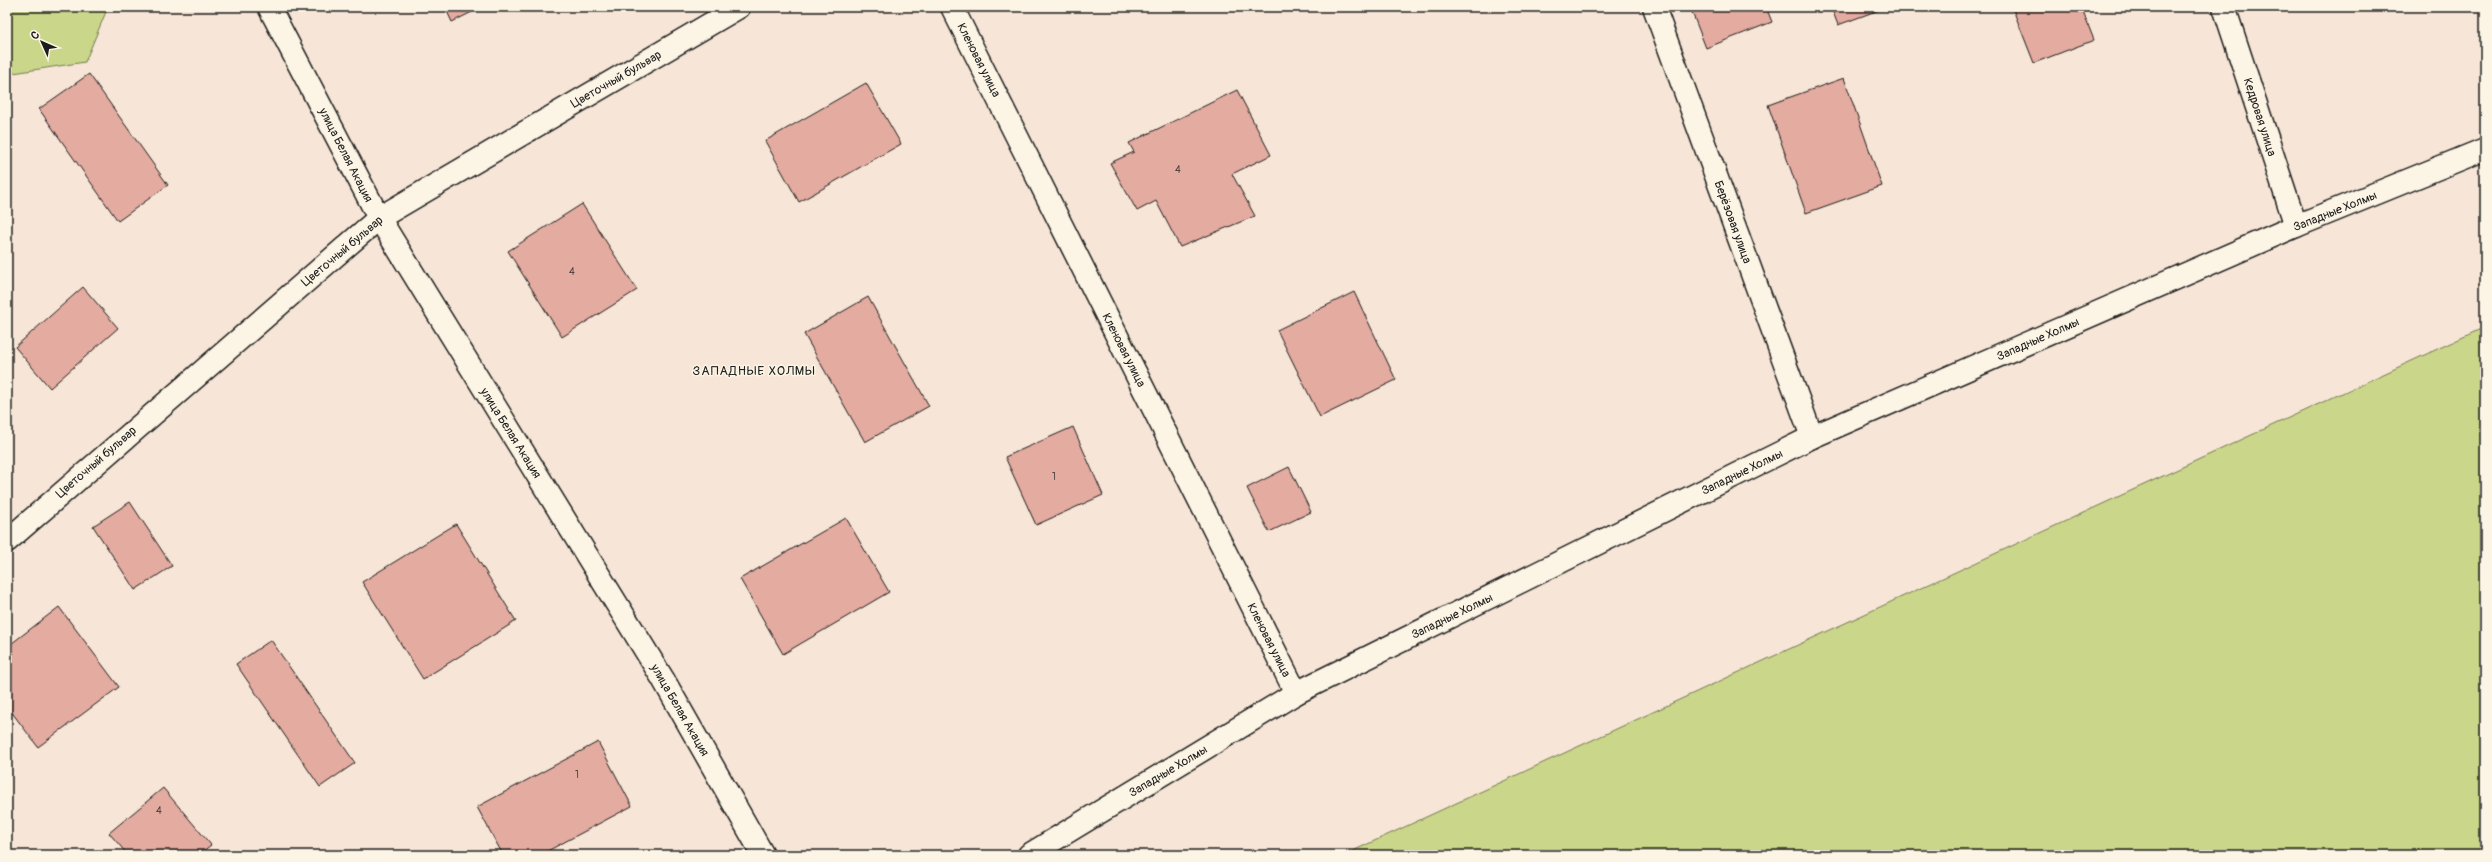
<svg xmlns="http://www.w3.org/2000/svg" width="2492" height="862" font-family="Pangolin,sans-serif">
<rect width="100%" height="100%" fill="#f7e6d7"/>
<filter id="ink" filterUnits="userSpaceOnUse"><feTurbulence type="fractalNoise" baseFrequency=".025" numOctaves="2"/><feDisplacementMap in="SourceGraphic" scale="8" xChannelSelector="R" yChannelSelector="G"/><feConvolveMatrix kernelMatrix="1 2 1 2 8 2 1 2 1" color-interpolation-filters="sRGB"/></filter>
<g filter="url(#ink)">
<!-- green -->
<g fill="#cad689" stroke="#737952">
<polygon points="7,7 108,7 85,62 7,74"/>
<polygon points="2485,327 2485,855 1344,855"/>
</g>
<!-- building -->
<g fill="#e4aba0" stroke="#1c1c1c">
<polygon points="445,7 482,7 452,22"/>
<polygon points="1690,7 1766,7 1772,22 1706,48"/>
<polygon points="1831,7 1887,7 1838,25"/>
<polygon points="2012,7 2081,7 2094,40 2034,63"/>
<polygon points="89,74 168,185 118,221 39,109"/>
<polygon points="1844,78 1882,186 1806,213 1768,105"/>
<polygon points="866,83 901,144 799,202 765,141"/>
<polygon points="1237,90 1271,155 1232,174 1255,216 1180,247 1156,201 1137,211 1110,163 1134,152 1129,143"/>
<polygon points="582,204 637,290 562,337 508,251"/>
<polygon points="83,287 118,328 50,388 15,347"/>
<polygon points="1354,292 1396,380 1320,417 1277,330"/>
<polygon points="868,297 929,406 865,442 804,334"/>
<polygon points="1073,427 1103,495 1036,525 1005,457"/>
<polygon points="1289,467 1311,512 1269,532 1247,488"/>
<polygon points="130,502 172,566 135,590 93,526"/>
<polygon points="846,518 889,592 783,654 740,579"/>
<polygon points="456,524 516,621 423,679 362,582"/>
<polygon points="59,607 119,687 38,747 7,706 7,647"/>
<polygon points="271,640 355,763 320,787 236,664"/>
<polygon points="598,742 632,806 540,855 503,855 477,807"/>
<polygon points="163,788 211,845 198,855 128,855 109,833"/>
</g>
<g fill="none" stroke-linecap="round" stroke-linejoin="round">
<defs>
<g id="minor">
<polyline points="269,7 379,218 663,679 763,855"/>
<polyline points="952,7 1296,693"/>
<polyline points="1654,7 1812,437"/>
<polyline points="2224,7 2296,226"/>
<polyline points="7,541 379,218 739,7"/>
<polyline points="1029,855 1296,693 1812,437 2296,226 2485,149"/>
</g>
</defs>
<!-- minor casing -->
<use href="#minor" stroke="#1c1c1c" stroke-width="25"/>
<!-- minor -->
<use href="#minor" stroke="#fcf5e5" stroke-width="22"/>
</g>
</g>
<g text-anchor="middle" stroke-width="3" stroke-linejoin="round" paint-order="stroke">
<!-- number labels -->
<g font-size="10" fill="#4e403d">
<text x="1178" y="173">4</text>
<text x="572" y="275">4</text>
<text x="1054" y="480">1</text>
<text x="577" y="778">1</text>
<text x="159" y="814">4</text>
</g>
<!-- street labels -->
<g font-size="12" fill="#1c1c1c" stroke="#fcf5e5">
<text transform="translate(979 60) rotate(63)" y="4">Кленовая улица</text>
<text transform="translate(616 79) rotate(-30)" y="4">Цветочный бульвар</text>
<text transform="translate(2260 117) rotate(72)" y="4">Кедровая улица</text>
<text transform="translate(346 155) rotate(63)" y="4">улица Белая Акация</text>
<text transform="translate(2335 211) rotate(-22)" y="4">Западные Холмы</text>
<text transform="translate(1733 222) rotate(70)" y="4">Берёзовая улица</text>
<text transform="translate(342 251) rotate(-40)" y="4">Цветочный бульвар</text>
<text transform="translate(2038 339) rotate(-24)" y="4">Западные Холмы</text>
<text transform="translate(1124 350) rotate(63)" y="4">Кленовая улица</text>
<text transform="translate(511 433) rotate(58)" y="4">улица Белая Акация</text>
<text transform="translate(96 462) rotate(-41)" y="4">Цветочный бульвар</text>
<text transform="translate(1742 472) rotate(-26)" y="4">Западные Холмы</text>
<text transform="translate(1452 616) rotate(-26)" y="4">Западные Холмы</text>
<text transform="translate(1269 640) rotate(63)" y="4">Кленовая улица</text>
<text transform="translate(680 710) rotate(60)" y="4">улица Белая Акация</text>
<text transform="translate(1168 771) rotate(-31)" y="4">Западные Холмы</text>
</g>
<!-- neighbourhood labels -->
<g font-size="13" letter-spacing="1" fill="#1c1c1c" stroke="#fcf5e5">
<text x="754" y="375">ЗАПАДНЫЕ ХОЛМЫ</text>
</g>
</g>
<!-- margin -->
<rect width="2492" height="862" fill="none" stroke="#fcf5e5" stroke-width="24"/>
<rect x="12" y="12" width="2468" height="838" fill="none" stroke="#1c1c1c" stroke-width="1.5" filter="url(#ink)"/>
<!-- north arrow -->
<g transform="translate(42 42) rotate(315)" stroke="#fcf5e5" stroke-width="3" paint-order="stroke">
<path d="M0-3L7 15L0 10L-7 15Z" fill="#1c1c1c"/>
<text y="-6" font-size="11" font-weight="bold" text-anchor="middle" fill="#1c1c1c">С</text>
</g>
</svg>
